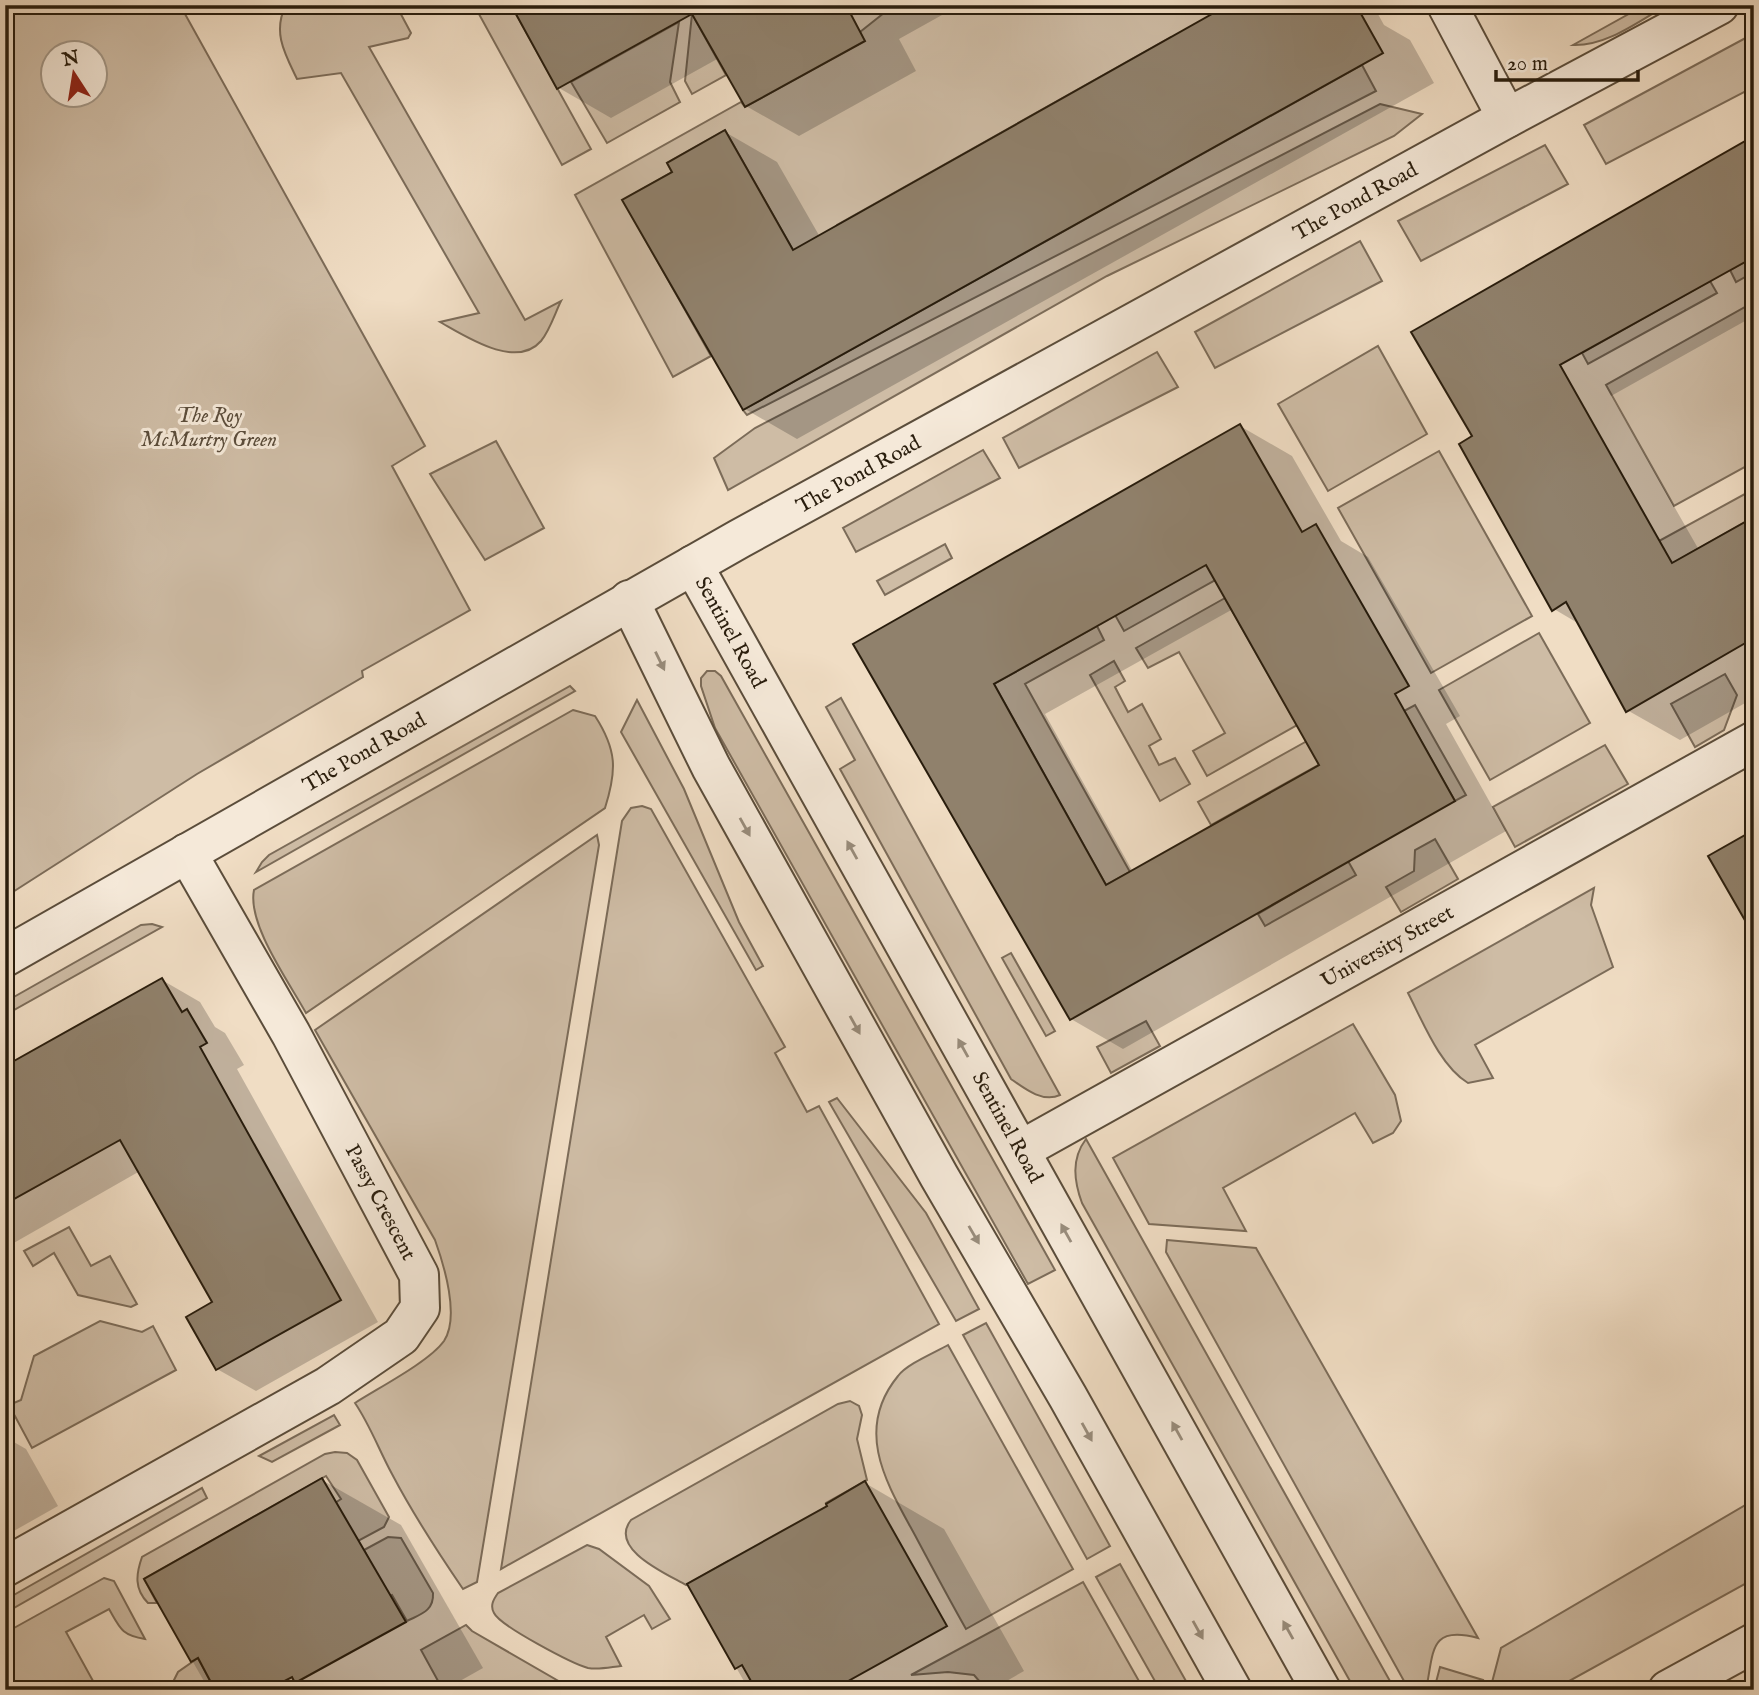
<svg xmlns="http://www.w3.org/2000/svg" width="1759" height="1695" font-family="'IM FELL English',serif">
<rect width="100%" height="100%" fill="#f0ddc4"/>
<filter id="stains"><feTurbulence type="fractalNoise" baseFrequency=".00286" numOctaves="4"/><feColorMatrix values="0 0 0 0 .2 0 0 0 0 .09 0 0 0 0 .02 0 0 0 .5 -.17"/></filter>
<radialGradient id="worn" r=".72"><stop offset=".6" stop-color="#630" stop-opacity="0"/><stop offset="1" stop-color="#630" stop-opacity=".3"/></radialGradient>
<!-- green -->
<g fill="#cebca5" stroke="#7c6c59" stroke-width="2" fill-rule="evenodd">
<path d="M5,5H180L425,446L392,466L470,610L362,671L363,677L197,774L5,897ZM52,52H94V94H52Z"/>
<path d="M286,5H396L411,33L408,38L369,47L525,320L561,301C555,313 550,330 541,341C516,370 465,336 440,322L479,313L341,73L297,79C285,54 272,32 286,5Z"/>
<polygon points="474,5 511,5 591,149 562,165"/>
<polygon points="894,5 1214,5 1234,41 1171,37 837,225 810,280 725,130 667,163 672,172 623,200 711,356 673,377 575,195 741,102 745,107 864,41 860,32"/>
<path d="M1645,5H1667C1639,21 1607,46 1573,45Z"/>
<polygon points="692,14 726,75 692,94 685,81"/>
<polygon points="679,22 670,82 680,102 607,143 571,82"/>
<polygon points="1753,34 1754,87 1606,164 1584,125"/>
<polygon points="1362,65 1376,91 747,415 743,410"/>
<polygon points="1380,104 1422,114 1394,136 1107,276 728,490 714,458 755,428"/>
<polygon points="1545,145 1568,184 1421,261 1398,221"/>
<polygon points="1360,241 1382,281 1215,368 1195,332"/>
<polygon points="1754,257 1754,272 1736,282 1730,270"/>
<polygon points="1710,281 1717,293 1588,364 1582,353"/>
<polygon points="1754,302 1754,462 1674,506 1606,385"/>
<polygon points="1378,346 1427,434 1328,491 1278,404"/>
<polygon points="1157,352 1178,387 1019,468 1003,438"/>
<polygon points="496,441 544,528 485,560 430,474"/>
<polygon points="983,450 1000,478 856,552 843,528"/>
<polygon points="1439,451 1532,616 1431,673 1338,508"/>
<polygon points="1754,489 1754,517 1641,581 1628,558"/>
<polygon points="945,544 952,558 885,595 877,581"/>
<polygon points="1208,563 1217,579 1124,631 1115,615"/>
<polygon points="1225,598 1297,725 1207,776 1193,751 1225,733 1179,652 1148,668 1136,648"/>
<polygon points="1097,626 1104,640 1025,684 1130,872 1106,885 994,684"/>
<polygon points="1539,633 1590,723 1490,780 1439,690"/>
<polygon points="1114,661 1125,681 1115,687 1128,712 1142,704 1161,739 1149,746 1159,765 1175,758 1190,784 1160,801 1090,675"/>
<polygon points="707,671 715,671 721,676 1055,1270 1028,1284 715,728 701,686 701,678"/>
<polygon points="1725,674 1737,695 1724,730 1695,747 1671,704"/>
<polygon points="570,686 575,691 256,872 262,862 269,855"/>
<path d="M841,698L1060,1095C1043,1103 1025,1089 1011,1079L840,769L855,760L826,707Z"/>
<polygon points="637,700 684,789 739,922 763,966 756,970 621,732"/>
<polygon points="1415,705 1466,795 1455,801 1404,711"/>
<path d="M573,710L595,716C617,750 617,770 605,808L306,1013C289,982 247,924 254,890Z"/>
<polygon points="1307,741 1320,764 1211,825 1198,802"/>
<polygon points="1605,745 1628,784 1515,847 1493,807"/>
<polygon points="642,806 651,809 785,1047 775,1053 807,1112 819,1106 939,1324 501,1569 622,821 631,808"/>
<path d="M597,835L599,845L477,1582L463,1589C437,1551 413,1514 392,1474C379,1450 370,1425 355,1403C378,1388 429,1362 444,1341C460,1317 444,1265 435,1240L315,1030Z"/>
<polygon points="1435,839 1458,879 1401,912 1386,887 1414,871 1415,850"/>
<polygon points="1348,861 1356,875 1265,926 1258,914"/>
<path d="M1594,888L1591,905L1613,967L1475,1045L1493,1078L1468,1083C1440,1066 1423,1022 1408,993Z"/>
<polygon points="152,924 162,927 5,1015 5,1002 141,925"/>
<polygon points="1011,953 1055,1031 1046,1036 1002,958"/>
<polygon points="1146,1021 1160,1046 1111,1073 1097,1047"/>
<polygon points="1353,1024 1395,1095 1401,1121 1393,1133 1373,1143 1355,1113 1223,1188 1246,1231 1149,1224 1113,1158"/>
<polygon points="837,1098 926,1213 979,1309 956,1321 829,1102"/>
<path d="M1086,1139L1395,1690H1355L1082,1203C1074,1181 1071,1159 1086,1139Z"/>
<polygon points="69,1227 91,1266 110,1256 137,1304 131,1307 78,1295 54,1253 33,1266 24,1251"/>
<path d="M1167,1240L1256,1248L1478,1638C1429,1625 1434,1651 1426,1690H1409L1166,1252Z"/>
<polygon points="100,1321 142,1332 153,1326 176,1370 32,1448 9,1405 21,1400 34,1356"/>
<polygon points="986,1323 1110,1546 1087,1559 963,1335"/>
<path d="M948,1345L1073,1569L966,1629C949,1599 933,1569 917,1539C889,1487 852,1432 898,1376C907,1364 934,1353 948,1345Z"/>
<path d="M850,1401L859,1406L862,1415L857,1439L867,1480L826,1503L830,1513L732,1568L728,1561L686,1585C667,1574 608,1549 631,1520L838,1404Z"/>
<polygon points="334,1415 340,1425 272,1462 259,1456"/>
<path d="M335,1452L347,1453L357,1460L389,1517L384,1527L358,1541L332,1505L341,1499L326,1476L144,1579L157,1603H148C134,1589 136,1574 142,1557L325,1454Z"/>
<polygon points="202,1488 207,1498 5,1613 5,1600"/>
<polygon points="1754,1500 1754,1579 1553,1690 1490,1690 1501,1648"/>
<path d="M388,1537L401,1538L433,1593C434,1611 421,1614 407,1621L392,1595L387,1597L364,1550Z"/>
<path d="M587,1545L599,1549L649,1586L670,1619L652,1629L644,1615L606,1637L621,1666C611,1667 599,1670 588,1668C573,1664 500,1626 494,1613C490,1606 493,1600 498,1593Z"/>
<polygon points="1120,1564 1191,1690 1160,1690 1096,1577"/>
<path d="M104,1578L114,1581L145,1639C121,1635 120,1628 109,1609L66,1632L98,1690H5V1633Z"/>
<polygon points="1083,1582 1144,1690 987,1690 974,1675 948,1672 911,1675"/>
<polygon points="466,1625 472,1631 574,1690 443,1690 421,1650"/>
<polygon points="198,1658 215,1690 169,1690 178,1672"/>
<polygon points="1440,1667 1483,1680 1480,1690 1434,1690"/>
</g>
<!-- shadow -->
<g fill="#0003" fill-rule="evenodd">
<polygon points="512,5 960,5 899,39 916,71 799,136 746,106 719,58 611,118 559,88"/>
<polygon points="1216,5 1373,5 1384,25 1410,40 1434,83 797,439 745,409 674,173 725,132 777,162 820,237 1219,12"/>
<polygon points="1589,5 1612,5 1600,12"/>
<polygon points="1754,138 1754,316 1611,396 1699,550 1754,520 1754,698 1680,740 1627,710 1581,625 1554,609 1474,436"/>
<path d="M1240,426L1292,456L1341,541L1368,557L1460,716L1446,724L1506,831L1123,1049L1071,1019L855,644ZM1233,609L1321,765L1133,872L1045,714Z"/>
<polygon points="162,980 200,1002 215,1027 225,1033 244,1065 237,1069 378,1322 256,1391 217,1369 214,1303 140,1171 5,1248 5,1069"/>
<polygon points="5,1437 26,1449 58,1506 5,1536"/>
<polygon points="322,1480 401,1525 483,1668 444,1690 209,1690 146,1580"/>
<polygon points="865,1483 944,1529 1024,1671 991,1690 749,1690 689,1585 829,1507"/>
</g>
<!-- building -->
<g fill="#90816c" stroke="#291d0d" stroke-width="2" fill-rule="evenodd">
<polygon points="511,5 846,5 865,41 745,107 692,14 557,89"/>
<polygon points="1228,5 1356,5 1383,53 743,410 622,200 672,172 667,163 725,130 793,250"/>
<polygon points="1754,136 1754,257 1560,365 1672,563 1754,517 1754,638 1626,712 1566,602 1552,611 1459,444 1472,436 1411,332"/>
<path d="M1240,424L1302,532L1316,524L1409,686L1395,694L1455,801L1070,1020L853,644ZM1206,565L1319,765L1106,885L994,684Z"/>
<polygon points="1754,830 1754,936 1708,856"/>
<polygon points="162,978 182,1012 187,1009 207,1043 200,1047 341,1300 216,1370 186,1317 212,1302 120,1140 5,1204 5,1066"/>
<polygon points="322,1478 406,1622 295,1683 292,1677 267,1690 215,1690 198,1658 191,1662 144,1579"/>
<polygon points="865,1481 947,1626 832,1690 756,1690 742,1665 735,1669 687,1584 827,1506 826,1504"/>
</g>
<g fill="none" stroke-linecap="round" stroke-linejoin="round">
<defs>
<g id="minor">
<polyline points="1447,5 1507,118"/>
<polyline points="1021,1150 1754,741"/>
<polyline points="5,1567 328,1386 401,1336 420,1308 419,1275 291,1034 187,853"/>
<polyline points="1668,1690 1754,1643"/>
</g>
<g id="tertiary">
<polyline points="693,565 1321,1690"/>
<polyline points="629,600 711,767 939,1176 1068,1397 1232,1690"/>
<polyline points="5,957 739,539 1507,118 1719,5"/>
</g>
</defs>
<!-- minor casing -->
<use href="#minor" stroke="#5b4d3b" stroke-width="42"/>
<!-- tertiary casing -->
<use href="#tertiary" stroke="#5b4d3b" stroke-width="42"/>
<!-- minor -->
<use href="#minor" stroke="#f5e9d9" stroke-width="38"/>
<!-- tertiary -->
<use href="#tertiary" stroke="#f5e9d9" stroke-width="38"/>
</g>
<!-- one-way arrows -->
<defs><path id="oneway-solid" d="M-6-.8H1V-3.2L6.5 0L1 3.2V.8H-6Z" transform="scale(1.75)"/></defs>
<g fill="#998d7d">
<use href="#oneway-solid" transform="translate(660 661) rotate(64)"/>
<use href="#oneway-solid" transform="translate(745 827) rotate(61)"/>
<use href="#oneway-solid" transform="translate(852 850) rotate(-119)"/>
<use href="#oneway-solid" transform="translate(855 1025) rotate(61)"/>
<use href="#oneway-solid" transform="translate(963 1048) rotate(-119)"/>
<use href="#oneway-solid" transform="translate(1066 1233) rotate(-119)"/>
<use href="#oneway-solid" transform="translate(974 1235) rotate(60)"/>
<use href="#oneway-solid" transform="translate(1177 1431) rotate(-119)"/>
<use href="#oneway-solid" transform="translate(1087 1432) rotate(61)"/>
<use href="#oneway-solid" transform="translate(1198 1630) rotate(61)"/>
<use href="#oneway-solid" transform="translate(1288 1630) rotate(-119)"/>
</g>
<g text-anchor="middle" stroke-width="6" stroke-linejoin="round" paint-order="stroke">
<!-- street labels -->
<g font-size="21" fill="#291d0d" stroke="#f5e9d9">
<text transform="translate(1355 201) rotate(-29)" y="7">The Pond Road</text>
<text transform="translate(858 474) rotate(-29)" y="7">The Pond Road</text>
<text transform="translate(731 632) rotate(61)" y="7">Sentinel Road</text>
<text transform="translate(364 752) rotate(-30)" y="7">The Pond Road</text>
<text transform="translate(1387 946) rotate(-29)" y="7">University Street</text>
<text transform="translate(1008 1127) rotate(61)" y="7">Sentinel Road</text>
<text transform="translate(381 1202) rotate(62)" y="7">Passy Crescent</text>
</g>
<!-- park labels -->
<g font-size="21" font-style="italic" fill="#5b4d3b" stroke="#f5e9d9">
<text x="209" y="422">The Roy<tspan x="209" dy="24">McMurtry Green</tspan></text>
</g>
</g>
<!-- margin -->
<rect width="1759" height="1695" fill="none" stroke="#f0ddc4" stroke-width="28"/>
<rect x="7" y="7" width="1745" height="1681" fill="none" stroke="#291d0d" stroke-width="3.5"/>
<rect x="14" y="14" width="1731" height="1667" fill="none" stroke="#291d0d" stroke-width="2"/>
<!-- north arrow -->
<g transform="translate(74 74) rotate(348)"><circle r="33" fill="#f5e9d9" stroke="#a39787" stroke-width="2"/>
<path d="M0-5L12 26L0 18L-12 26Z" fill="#8f2418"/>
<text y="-10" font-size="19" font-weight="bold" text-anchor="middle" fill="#291d0d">N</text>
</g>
<!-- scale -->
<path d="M1496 70v10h142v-10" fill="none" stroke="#291d0d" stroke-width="3.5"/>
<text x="1507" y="70" font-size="21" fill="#291d0d" stroke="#f5e9d9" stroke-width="5" paint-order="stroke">20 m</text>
<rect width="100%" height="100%" filter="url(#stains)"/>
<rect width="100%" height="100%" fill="url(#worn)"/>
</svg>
